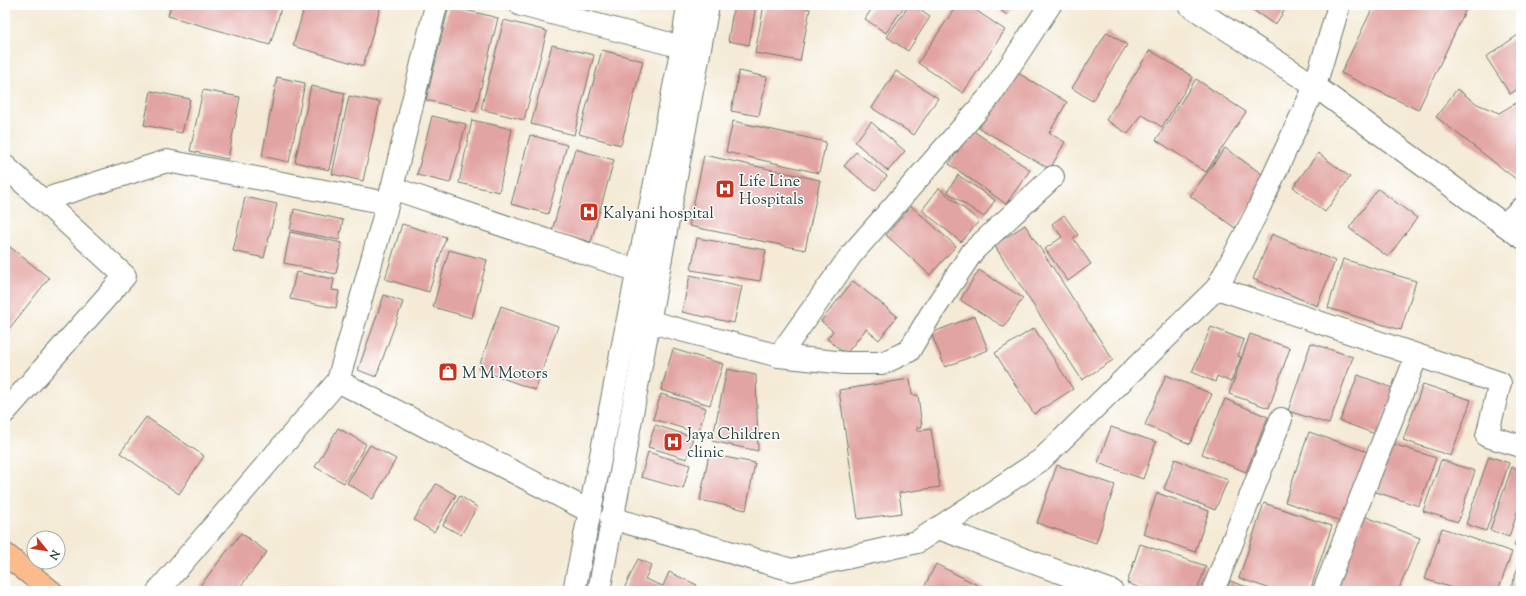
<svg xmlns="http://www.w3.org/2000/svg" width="1526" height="596" font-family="'Sorts Mill Goudy',serif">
<rect width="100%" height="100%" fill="#fff"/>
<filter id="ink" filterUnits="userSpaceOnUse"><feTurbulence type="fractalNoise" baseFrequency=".025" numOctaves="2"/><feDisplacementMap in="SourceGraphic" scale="8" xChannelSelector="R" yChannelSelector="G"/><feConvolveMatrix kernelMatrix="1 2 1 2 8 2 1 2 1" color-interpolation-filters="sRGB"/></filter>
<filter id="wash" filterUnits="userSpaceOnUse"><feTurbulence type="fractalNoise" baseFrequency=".012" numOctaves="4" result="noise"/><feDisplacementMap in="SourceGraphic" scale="16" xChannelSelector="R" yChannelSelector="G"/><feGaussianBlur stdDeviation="0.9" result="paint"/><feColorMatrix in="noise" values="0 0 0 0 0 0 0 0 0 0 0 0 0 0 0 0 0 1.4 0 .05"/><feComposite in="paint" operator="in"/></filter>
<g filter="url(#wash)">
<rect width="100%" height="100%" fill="#f4ead5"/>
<g id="blocks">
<!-- building -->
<g fill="#e2a4a2">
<polygon points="171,5 282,5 270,45 168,16"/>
<polygon points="305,5 381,5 363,66 293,46"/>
<polygon points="734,5 756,5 749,45 728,41"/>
<polygon points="764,5 792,5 810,9 800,61 755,53"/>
<polygon points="874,5 905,5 886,33 865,19"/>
<polygon points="909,5 912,5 930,17 908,51 887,37"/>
<polygon points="957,5 968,5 1005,30 963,93 918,63"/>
<polygon points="993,5 1014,5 1007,15"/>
<polygon points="1246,5 1288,5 1275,25"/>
<polygon points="1374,5 1468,5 1418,110 1341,73"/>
<polygon points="449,6 498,18 475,112 426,100"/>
<polygon points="504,20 547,31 524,120 481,109"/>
<polygon points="1107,32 1127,45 1092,101 1072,88"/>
<polygon points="1521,33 1521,87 1510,94 1486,57"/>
<polygon points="552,45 594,55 574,135 531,124"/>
<polygon points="602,50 643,61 621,145 579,134"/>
<polygon points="1150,50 1193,77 1162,127 1141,114 1128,134 1106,120"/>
<polygon points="1013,70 1067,102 1049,133 1065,142 1050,169 979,128"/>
<polygon points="739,71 767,77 759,116 731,111"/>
<polygon points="896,71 938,98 914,135 872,108"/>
<polygon points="277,77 305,83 289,162 262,156"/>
<polygon points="1196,79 1246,112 1206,172 1156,140"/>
<polygon points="311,86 345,93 329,170 295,162"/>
<polygon points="1457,89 1477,104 1499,113 1521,100 1521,183 1436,117"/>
<polygon points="203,90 240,97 228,159 190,151"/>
<polygon points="151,91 190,99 182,133 144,125"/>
<polygon points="349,96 380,102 363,181 332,174"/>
<polygon points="432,116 466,124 450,183 417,175"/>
<polygon points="472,120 512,129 499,192 459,183"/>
<polygon points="733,121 826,142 819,173 726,152"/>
<polygon points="871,122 905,151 888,171 855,142"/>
<polygon points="972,130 1030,170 1006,204 949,164"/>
<polygon points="530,135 567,145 548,214 511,204"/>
<polygon points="1225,148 1269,179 1235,228 1190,196"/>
<polygon points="575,149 614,160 591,242 552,231"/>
<polygon points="856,152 887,176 875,191 844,166"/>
<polygon points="1318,153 1350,177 1325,212 1293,187"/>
<polygon points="704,155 820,180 805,250 689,226"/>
<polygon points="958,175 995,200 984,217 947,192"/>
<polygon points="939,188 979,221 961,242 922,210"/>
<polygon points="1378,189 1417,218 1388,257 1349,228"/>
<polygon points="245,197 277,204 264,258 233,251"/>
<polygon points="911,206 956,246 930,275 886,235"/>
<polygon points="294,209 343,220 339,240 290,230"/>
<polygon points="1064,215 1078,235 1073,238 1091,264 1068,281 1045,249 1062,237 1052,224"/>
<polygon points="402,224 446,237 429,292 385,279"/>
<polygon points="1025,225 1113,360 1082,380 994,245"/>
<polygon points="290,232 342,243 336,274 284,263"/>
<polygon points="1272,234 1335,261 1317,306 1253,279"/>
<polygon points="697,238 766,250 760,281 691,270"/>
<polygon points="5,243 49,278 5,334"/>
<polygon points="449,250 487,260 472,318 433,307"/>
<polygon points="1343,259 1416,281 1401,330 1328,308"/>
<polygon points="979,270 1023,298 1004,327 960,300"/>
<polygon points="296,272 334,279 332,290 339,291 336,308 290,299"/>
<polygon points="690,275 742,286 734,323 682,312"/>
<polygon points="853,281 897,316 879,340 866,329 846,354 827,339 833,331 821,321"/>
<polygon points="384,295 403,302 376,377 358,370"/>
<polygon points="501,306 558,326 535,390 478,369"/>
<polygon points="975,316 988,350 945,367 931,333"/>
<polygon points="1211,327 1244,340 1238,356 1241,357 1231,382 1217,376 1215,382 1192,372"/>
<polygon points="1034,328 1073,389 1034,414 995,353"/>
<polygon points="1250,334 1290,348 1269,408 1229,394"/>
<polygon points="1311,343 1353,357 1329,424 1288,411"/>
<polygon points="673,349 723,364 710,405 661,390"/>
<polygon points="727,369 756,375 758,451 712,441"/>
<polygon points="1166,375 1212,394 1190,444 1145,425"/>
<polygon points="1358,375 1395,389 1378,435 1340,421"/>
<polygon points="910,379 912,395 918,395 922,427 917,427 918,431 931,429 940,487 899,493 902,513 858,519 839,390"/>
<polygon points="1423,384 1471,400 1451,456 1403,440"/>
<polygon points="661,394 706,408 698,433 653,419"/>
<polygon points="1225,399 1268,417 1246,472 1202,454"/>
<polygon points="146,417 204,456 179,494 120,453"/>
<polygon points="655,425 693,437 687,459 648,447"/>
<polygon points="1111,427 1156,442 1143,479 1098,463"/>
<polygon points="338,428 366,444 344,483 315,467"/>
<polygon points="1309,432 1368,452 1344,522 1285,502"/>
<polygon points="1390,443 1436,458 1419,506 1373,491"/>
<polygon points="370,445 396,459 373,499 347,483"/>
<polygon points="648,452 690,465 683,489 641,477"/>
<polygon points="709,454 755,463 746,510 700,500"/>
<polygon points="1489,456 1509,463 1486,531 1466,524"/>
<polygon points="1175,459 1228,480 1215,510 1164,489"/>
<polygon points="1441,460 1475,471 1458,522 1423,511"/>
<polygon points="1057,465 1115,485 1096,543 1037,523"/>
<polygon points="1512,467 1521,470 1521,501 1509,537 1490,530"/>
<polygon points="436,484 456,495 434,532 414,520"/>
<polygon points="1157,493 1209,511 1195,552 1143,534"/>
<polygon points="460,496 477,507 461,535 443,525"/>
<polygon points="1264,503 1332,526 1310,591 1276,591 1239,578"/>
<polygon points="1364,516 1420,538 1398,591 1335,591"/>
<polygon points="1521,526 1521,549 1514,546"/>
<polygon points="1442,528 1512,552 1498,591 1461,591 1425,579"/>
<polygon points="241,533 267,552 237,591 196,591"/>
<polygon points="1140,544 1206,566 1197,591 1149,591 1127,583"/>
<polygon points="638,559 652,565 645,579 663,586 669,572 697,585 694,591 623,591"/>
<polygon points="936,564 989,591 922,591"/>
<polygon points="1519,564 1521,565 1521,591 1510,591"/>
<polygon points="1230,581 1259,591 1226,591"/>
</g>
</g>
</g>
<g filter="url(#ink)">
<use href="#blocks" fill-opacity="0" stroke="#6a7a6c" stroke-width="1"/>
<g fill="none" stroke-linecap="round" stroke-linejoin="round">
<defs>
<g id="minor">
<polyline points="436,5 392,188 338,381 589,511"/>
<polyline points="521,5 682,47"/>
<polyline points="1189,5 1315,86 1521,237"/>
<polyline points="5,166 125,276 5,412"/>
<polyline points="392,188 638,271"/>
<polyline points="43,200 167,161 387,203"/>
<polyline points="1504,225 1521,209"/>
<polyline points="1217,288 1500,383 1487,436 1521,446"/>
<polyline points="632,317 779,356 851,255 990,96 1050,5"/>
<polyline points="779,356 845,363 883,363 909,351 931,314 973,251 1053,177"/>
<polyline points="611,518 792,570 917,542 1041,460 1217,288 1256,214 1315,86 1339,5"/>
<polyline points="938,528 1112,591"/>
<polyline points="158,591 338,381"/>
<polyline points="1213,591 1281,419"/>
<polyline points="1324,591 1417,355"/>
</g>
<g id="tertiary">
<polyline points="574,591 682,47 688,5"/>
<polyline points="599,591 708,5"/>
</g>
<polyline id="primary" points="5,554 51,591"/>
</defs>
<!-- minor casing -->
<use href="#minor" stroke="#6a7a6c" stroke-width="24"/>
<!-- tertiary casing -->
<use href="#tertiary" stroke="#6a7a6c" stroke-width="24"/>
<!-- primary casing -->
<use href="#primary" stroke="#6a7a6c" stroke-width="24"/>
<!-- minor -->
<use href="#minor" stroke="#fff" stroke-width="22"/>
<!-- tertiary -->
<use href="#tertiary" stroke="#fff" stroke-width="22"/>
<!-- primary -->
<use href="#primary" stroke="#fbbb8d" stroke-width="22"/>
</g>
</g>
<!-- icons -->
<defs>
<symbol id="hospital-square" viewBox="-11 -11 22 22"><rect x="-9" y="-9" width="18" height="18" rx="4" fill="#c8321e" stroke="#fff"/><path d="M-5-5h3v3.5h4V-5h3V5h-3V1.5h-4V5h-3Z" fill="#fff"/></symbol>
<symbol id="shop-square" viewBox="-11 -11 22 22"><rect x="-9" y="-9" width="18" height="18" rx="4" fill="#c8321e" stroke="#fff"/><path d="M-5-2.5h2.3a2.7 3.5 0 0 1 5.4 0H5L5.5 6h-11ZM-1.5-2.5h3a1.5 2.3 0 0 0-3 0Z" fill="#fff"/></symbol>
</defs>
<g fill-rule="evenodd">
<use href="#hospital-square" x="714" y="178" width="22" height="22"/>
<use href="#hospital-square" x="578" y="201" width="22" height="22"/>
<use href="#shop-square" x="437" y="361" width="22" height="22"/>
<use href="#hospital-square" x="662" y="431" width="22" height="22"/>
</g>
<g text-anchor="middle" stroke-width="3" stroke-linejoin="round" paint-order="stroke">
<!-- poi labels -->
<g font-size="16" fill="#1f3d34" stroke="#fff" text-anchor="start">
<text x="739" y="186">Life Line<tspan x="739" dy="18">Hospitals</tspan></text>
<text x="603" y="218">Kalyani hospital</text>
<text x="462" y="378">M M Motors</text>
<text x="687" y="439">Jaya Children<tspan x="687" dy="18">clinic</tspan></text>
</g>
</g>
<!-- margin -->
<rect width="1526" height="596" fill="none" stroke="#fff" stroke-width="20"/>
<!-- north arrow -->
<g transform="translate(46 550) rotate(120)"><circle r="19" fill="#ffffff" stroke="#a5b1ae"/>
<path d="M0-3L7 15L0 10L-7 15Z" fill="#c8321e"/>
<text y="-6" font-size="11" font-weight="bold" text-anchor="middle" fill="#1f3d34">N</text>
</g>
</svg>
